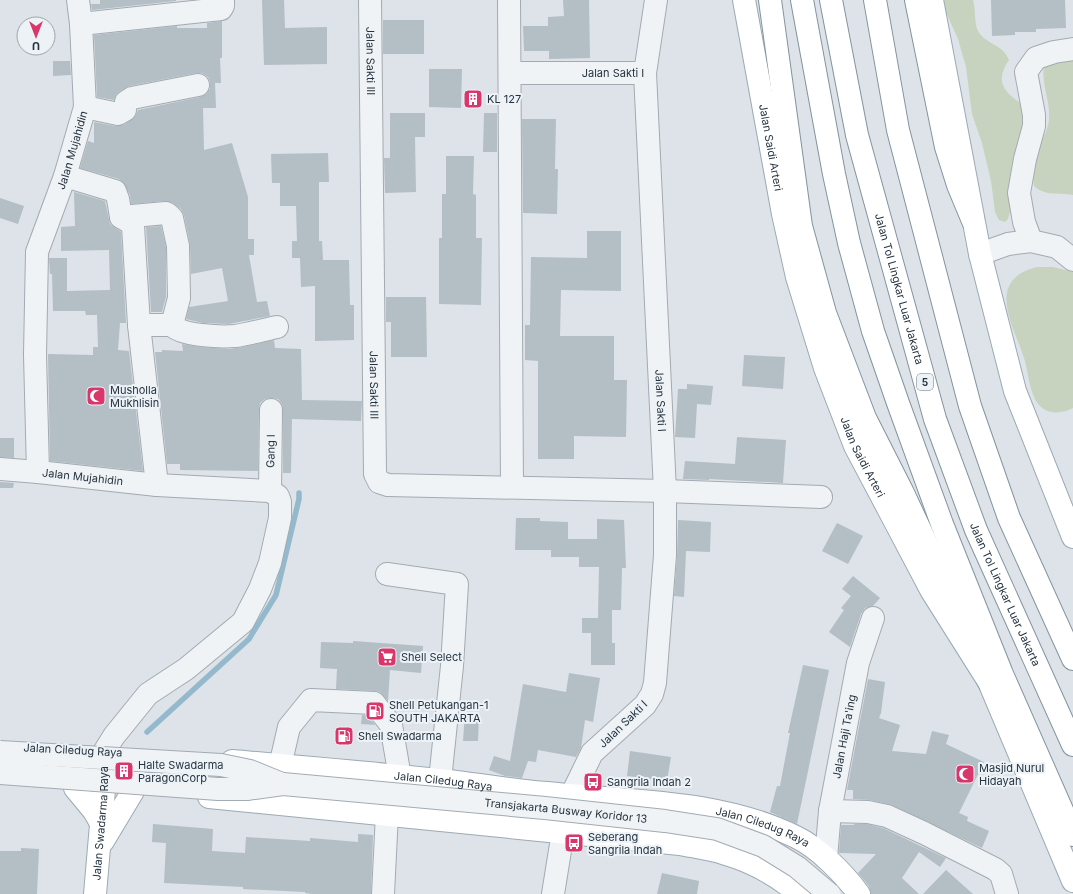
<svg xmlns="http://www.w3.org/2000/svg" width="1073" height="894" font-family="Inter,sans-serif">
<rect width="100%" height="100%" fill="#dde3e8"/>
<!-- green -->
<g fill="#c7d3be">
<path d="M944,0H973C976,9 974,24 978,31C986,45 1002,43 1009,60C992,85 1008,94 1027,108L1012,204L1008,219L1005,222L999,220L995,212L991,181L982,143L972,114L966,67L958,39L945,10Z"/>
<path d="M1073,59V195C1057,192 1047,197 1034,186C1032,176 1034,155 1039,146C1043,137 1048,130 1049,120C1051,101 1041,85 1044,65Z"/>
<path d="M1037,267H1053L1073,272V408C1064,413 1050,415 1041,407C1029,396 1029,373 1024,358C1014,326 984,280 1037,267Z"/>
</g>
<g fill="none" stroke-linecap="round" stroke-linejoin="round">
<!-- stream -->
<polyline stroke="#95b9cc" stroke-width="5.5" points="147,732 249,639 276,595 299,499 299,493"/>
</g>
<!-- building -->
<g fill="#b4bec5">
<polygon points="100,0 176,0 176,1 92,10 91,4 100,4"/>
<polygon points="262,0 284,0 285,28 327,27 327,64 264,65"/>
<polygon points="563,0 589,0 590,58 549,59 549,51 524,51 523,26 548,26 548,17 564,16"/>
<polygon points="991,0 1065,0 1066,28 1036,29 1036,32 1015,32 1015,35 992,36"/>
<rect x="383" y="20" width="41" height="34"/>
<polygon points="222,21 222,58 220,58 221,83 215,83 216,108 203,108 204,150 232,143 248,197 248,239 254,239 254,255 249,255 257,302 267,301 270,316 229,324 203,323 186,319 189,307 228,301 222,268 191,274 190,244 184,215 181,209 173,203 165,201 131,204 130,195 123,182 119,179 80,168 88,141 94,143 94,122 115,126 124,125 135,117 138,110 200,97 206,94 210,89 210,82 208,77 202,73 196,73 129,86 119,92 116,95 114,100 97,97 94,35 177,26 177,28 207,28 207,23"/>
<polygon points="53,61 70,61 71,75 53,76"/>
<polygon points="429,69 462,69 461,108 429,107"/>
<polygon points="390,113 425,113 425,137 415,137 416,192 385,193 384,158 390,158"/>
<polygon points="484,113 497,113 497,152 483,152"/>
<polygon points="522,119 556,119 555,169 558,169 557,214 523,213"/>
<polygon points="328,153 329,182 319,182 319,241 322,241 323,260 349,260 350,305 354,305 354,340 315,341 315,286 301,287 300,258 292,258 292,241 297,241 296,206 280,206 280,183 272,183 271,154"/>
<polygon points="446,156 474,156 473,194 476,195 476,238 482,238 481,305 439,304 439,238 442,238 442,194 446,194"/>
<polygon points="74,192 105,201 110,224 121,232 126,323 120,323 118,350 129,351 143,471 50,461 48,354 93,355 93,347 98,347 97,315 86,315 85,311 53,311 52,274 50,274 49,258 67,258 67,291 110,290 109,250 61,251 61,227 75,226"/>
<polygon points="0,198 24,206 18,224 0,218"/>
<polygon points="161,226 166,247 166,297 162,312 151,312 146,227"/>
<polygon points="587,231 621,231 621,291 561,290 560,336 614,336 614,380 627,380 626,437 574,436 574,459 538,459 538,361 525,360 525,325 530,325 531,257 587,258"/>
<polygon points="386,297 426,297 427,357 391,357 391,322 386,322"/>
<polygon points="274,340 275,348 301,349 302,400 362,401 361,421 292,419 291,473 283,473 283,410 282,404 278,399 271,398 265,399 260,403 259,409 258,471 180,470 180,464 167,464 155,352 162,352 162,350 183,351 182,344 200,347 229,349 243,347"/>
<polygon points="744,355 785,357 783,389 742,386"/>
<polygon points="687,384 713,386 711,405 697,404 695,438 675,437 678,389 687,389"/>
<polygon points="737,437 786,440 783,483 709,479 709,480 683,479 685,461 735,464"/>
<polygon points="0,438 14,438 14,458 0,457"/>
<polygon points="0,482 14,483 13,488 0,488"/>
<polygon points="516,518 540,518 540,521 568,522 568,539 597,539 597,519 624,520 626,568 622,568 621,610 612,610 612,643 615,643 615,665 591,665 591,633 582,633 582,618 598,618 599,567 579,567 579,557 551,557 551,550 515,550"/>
<polygon points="678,520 711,522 710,552 686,551 684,597 674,596 677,556"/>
<polygon points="837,523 863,536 848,564 822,551"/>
<polygon points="853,576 880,598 873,606 865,608 861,614 850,647 829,632 844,610 841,608 851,596 842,589"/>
<polygon points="353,641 423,646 421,673 390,670 388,701 380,692 375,691 336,689 337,669 320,668 321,642 353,643"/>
<polygon points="803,665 829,670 797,824 770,812 777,786 780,786 790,733 788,733"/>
<polygon points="569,673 600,678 593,722 585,720 581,748 576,757 538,750 536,762 528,761 522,778 505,776 489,770 494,756 510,761 523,684 566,692"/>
<polygon points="868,679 885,682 881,713 879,718 900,725 892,751 926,754 932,731 949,735 946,744 984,762 959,813 968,817 967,821 989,831 982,848 892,805 870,800 853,799 853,790 847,790"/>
<polygon points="465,714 479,715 478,741 463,741"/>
<polygon points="362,715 368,715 375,725 361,724"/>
<polygon points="630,751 671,757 667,781 627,776"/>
<polygon points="153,824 213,829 212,851 245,853 246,837 310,841 310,838 358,842 358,834 373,835 371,894 312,894 305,893 305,892 243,889 243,887 164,883 166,843 152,842"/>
<polygon points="854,824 867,824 883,828 946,858 940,867 919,852 902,878 919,894 871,894 869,886 858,873 876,854 839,853 841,825 854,825"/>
<polygon points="21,848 39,849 37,894 0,894 0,851 21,851"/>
<polygon points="946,870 973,894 923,894"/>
<polygon points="662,873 699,881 697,894 657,894"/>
</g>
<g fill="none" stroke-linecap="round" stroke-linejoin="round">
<defs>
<g id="minor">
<path id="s1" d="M370,0L375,474L379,482L388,485L665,491L821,497"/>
<polyline points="509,0 512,487"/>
<polyline points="81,24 221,9 223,6 223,0"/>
<path id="s2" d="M510,73H645L665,491V555L655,683L652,694L645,705L592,753L571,796L563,832L553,894"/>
<polyline points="645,73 656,0"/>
<polyline points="85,107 118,114 125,110 126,102 132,98 198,85"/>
<polyline points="65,176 115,191 118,199 121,217 129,222 133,226 139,325 157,485"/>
<polyline points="121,217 166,213 169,215 172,218 178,246 179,298 172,325"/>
<polyline points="1031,241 1024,222 1019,193 1025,159 1034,126 1034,115 1026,72 1036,58 1054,52 1073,49"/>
<polyline points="980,254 1008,244 1031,241 1057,247 1073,260"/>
<path d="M139,325H172C180,336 222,337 235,336C249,334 263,330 277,327"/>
<path id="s3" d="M0,469L38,472L157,485L270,491L278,496L280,502V518L270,563L260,589L243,622L186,669L148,694L114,736L104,752"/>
<path id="s4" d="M38,472L35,355L37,252L65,176L85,107L81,24L78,0"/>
<path id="s5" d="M270,491L271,410"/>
<polyline points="387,574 457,584 452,666 440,780"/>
<polyline points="280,766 289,727 311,700 374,703 391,725 400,777"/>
<polyline points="830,811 868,812 887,816 924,833 995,869 1001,874 1007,894"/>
<path id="s6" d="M826,858L830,811L858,663L873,618"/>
<polyline points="383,894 387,814"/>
</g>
<g id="major">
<path id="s7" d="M744,0L783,214L797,277L825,368L855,446L891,514L931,590L989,682L1073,881"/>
<polyline points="932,0 980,254 1015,391 1073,537"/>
<path id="s8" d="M232,761C301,767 371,773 439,780C476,784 511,790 547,793C631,802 719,799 796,837C819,848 844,874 859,894"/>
<polyline points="75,788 94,811 102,825"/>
<path d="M209,797L680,844C695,847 711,849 726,854C753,862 778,876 799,894"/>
<polyline points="103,841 133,791"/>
<path id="s9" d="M95,894L104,790V762"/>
</g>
<g id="highway">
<polyline points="770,0 801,226 825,313 865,418 903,493 965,626 989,682"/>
<polyline points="802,0 834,174 849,243 873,331 898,403 942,524 1002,674 1073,835"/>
<path id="s10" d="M831,0L857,135L935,419L976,530L1073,745"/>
<polyline points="875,0 898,130 970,406 1009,518 1073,659"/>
<polyline points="916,0 946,147 958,185 973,221"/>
</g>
</defs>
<!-- minor casing -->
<use href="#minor" stroke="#a2abb2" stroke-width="24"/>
<!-- major casing -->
<use href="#major" stroke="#9baab5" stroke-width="24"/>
<!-- highway casing -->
<use href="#highway" stroke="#8394a0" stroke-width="24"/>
<!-- minor -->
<use href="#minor" stroke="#f0f3f6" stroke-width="22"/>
<!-- major -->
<use href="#major" stroke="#fff" stroke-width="22"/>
<!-- highway -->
<use href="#highway" stroke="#fff" stroke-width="22"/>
<defs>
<g id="minor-bridge">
<polyline points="0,752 221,765 250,771 282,784"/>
<path id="s11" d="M0,773L218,789H247L283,784L545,808L665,821L717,829L763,846L797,867L829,894"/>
</g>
</defs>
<!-- minor-bridge casing -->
<use href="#minor-bridge" stroke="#a2abb2" stroke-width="24" stroke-linecap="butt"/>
<!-- minor-bridge -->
<use href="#minor-bridge" stroke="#f0f3f6" stroke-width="22"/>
</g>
<!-- icons -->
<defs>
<symbol id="building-square" viewBox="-11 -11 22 22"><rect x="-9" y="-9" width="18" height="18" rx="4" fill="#d9376c" stroke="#edf2f6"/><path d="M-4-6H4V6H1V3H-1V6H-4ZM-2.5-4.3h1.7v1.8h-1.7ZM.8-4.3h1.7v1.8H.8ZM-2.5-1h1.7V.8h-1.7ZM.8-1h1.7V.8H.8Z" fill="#fff"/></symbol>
<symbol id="mosque-square" viewBox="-11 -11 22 22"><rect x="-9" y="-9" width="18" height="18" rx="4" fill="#d9376c" stroke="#edf2f6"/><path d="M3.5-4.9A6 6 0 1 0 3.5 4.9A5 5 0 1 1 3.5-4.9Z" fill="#fff"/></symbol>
<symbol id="supermarket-square" viewBox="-11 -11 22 22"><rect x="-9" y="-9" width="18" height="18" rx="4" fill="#d9376c" stroke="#edf2f6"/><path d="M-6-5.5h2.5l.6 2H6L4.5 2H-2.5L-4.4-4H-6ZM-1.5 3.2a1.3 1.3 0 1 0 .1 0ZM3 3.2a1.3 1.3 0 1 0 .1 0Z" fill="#fff"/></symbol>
<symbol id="fuel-square" viewBox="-11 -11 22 22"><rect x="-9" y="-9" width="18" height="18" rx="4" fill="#d9376c" stroke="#edf2f6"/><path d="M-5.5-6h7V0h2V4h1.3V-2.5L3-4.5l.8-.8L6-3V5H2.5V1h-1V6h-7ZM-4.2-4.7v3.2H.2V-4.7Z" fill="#fff"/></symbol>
<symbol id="bus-square" viewBox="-11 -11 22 22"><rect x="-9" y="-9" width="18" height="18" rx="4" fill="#d9376c" stroke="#edf2f6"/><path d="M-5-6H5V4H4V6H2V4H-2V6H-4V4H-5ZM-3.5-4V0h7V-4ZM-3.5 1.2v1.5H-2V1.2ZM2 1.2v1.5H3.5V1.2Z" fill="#fff"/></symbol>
</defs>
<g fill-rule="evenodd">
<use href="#building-square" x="462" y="88" width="22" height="22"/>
<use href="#mosque-square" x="85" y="385" width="22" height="22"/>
<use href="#supermarket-square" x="376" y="646" width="22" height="22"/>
<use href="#fuel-square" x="364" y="700" width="22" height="22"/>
<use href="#fuel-square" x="333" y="725" width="22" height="22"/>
<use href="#building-square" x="113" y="760" width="22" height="22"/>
<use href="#mosque-square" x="954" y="763" width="22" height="22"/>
<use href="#bus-square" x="582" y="771" width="22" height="22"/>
<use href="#bus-square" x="563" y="832" width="22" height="22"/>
</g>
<g text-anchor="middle" stroke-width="4" stroke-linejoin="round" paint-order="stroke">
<!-- shield labels -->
<rect fill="#edf2f6" stroke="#616d77" stroke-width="1" x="917" y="374" width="16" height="16" rx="3"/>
<g font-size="10" font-weight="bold" fill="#253440">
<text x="925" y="386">5</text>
</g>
<!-- street labels -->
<g font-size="11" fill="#253440" stroke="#edf2f6">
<text dy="4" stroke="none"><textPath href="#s1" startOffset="61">Jalan Sakti III</textPath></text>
<text dy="4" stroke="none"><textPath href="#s2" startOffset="103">Jalan Sakti I</textPath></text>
<text dy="4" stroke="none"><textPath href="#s7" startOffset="150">Jalan Saidi Arteri</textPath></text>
<text dy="4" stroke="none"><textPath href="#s4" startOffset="328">Jalan Mujahidin</textPath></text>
<text dy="4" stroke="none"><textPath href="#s10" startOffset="297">Jalan Tol Lingkar Luar Jakarta</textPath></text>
<text dy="4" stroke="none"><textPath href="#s1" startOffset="385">Jalan Sakti III</textPath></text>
<text dy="4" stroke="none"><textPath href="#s2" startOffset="463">Jalan Sakti I</textPath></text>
<text dy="4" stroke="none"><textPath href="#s5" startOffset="40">Gang I</textPath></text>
<text dy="4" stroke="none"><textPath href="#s7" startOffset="474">Jalan Saidi Arteri</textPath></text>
<text dy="4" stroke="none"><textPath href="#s3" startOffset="83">Jalan Mujahidin</textPath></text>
<text dy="4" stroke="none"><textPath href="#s10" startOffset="621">Jalan Tol Lingkar Luar Jakarta</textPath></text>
<text transform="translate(623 724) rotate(-44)" y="4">Jalan Sakti I</text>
<text dy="4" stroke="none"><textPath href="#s6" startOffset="123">Jalan Haji Ta'ing</textPath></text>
<text transform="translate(73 750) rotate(3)" y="4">Jalan Ciledug Raya</text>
<text dy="4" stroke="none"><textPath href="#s8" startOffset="212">Jalan Ciledug Raya</textPath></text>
<text dy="4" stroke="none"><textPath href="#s11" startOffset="568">Transjakarta Busway Koridor 13</textPath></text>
<text dy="4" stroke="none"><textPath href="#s9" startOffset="71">Jalan Swadarma Raya</textPath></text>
<text dy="4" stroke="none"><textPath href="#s8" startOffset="536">Jalan Ciledug Raya</textPath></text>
</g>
<!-- poi labels -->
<g font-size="11" fill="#253440" stroke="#edf2f6" text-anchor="start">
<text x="487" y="103">KL 127</text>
<text x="110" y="394">Musholla<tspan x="110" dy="13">Mukhlisin</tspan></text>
<text x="401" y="661">Shell Select</text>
<text x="389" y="709">Shell Petukangan-1<tspan x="389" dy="13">SOUTH JAKARTA</tspan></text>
<text x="358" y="740">Shell Swadarma</text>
<text x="138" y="769">Halte Swadarma<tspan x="138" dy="13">ParagonCorp</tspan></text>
<text x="979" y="772">Masjid Nurul<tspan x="979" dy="13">Hidayah</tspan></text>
<text x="607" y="786">Sangrila Indah 2</text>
<text x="588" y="841">Seberang<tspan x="588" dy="13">Sangrila Indah</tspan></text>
</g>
</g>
<!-- north arrow -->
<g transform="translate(36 36) rotate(180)"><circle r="19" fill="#edf2f6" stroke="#9da6ad"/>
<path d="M0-3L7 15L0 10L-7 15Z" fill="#d9376c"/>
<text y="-6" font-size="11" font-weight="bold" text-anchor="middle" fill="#253440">U</text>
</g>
</svg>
